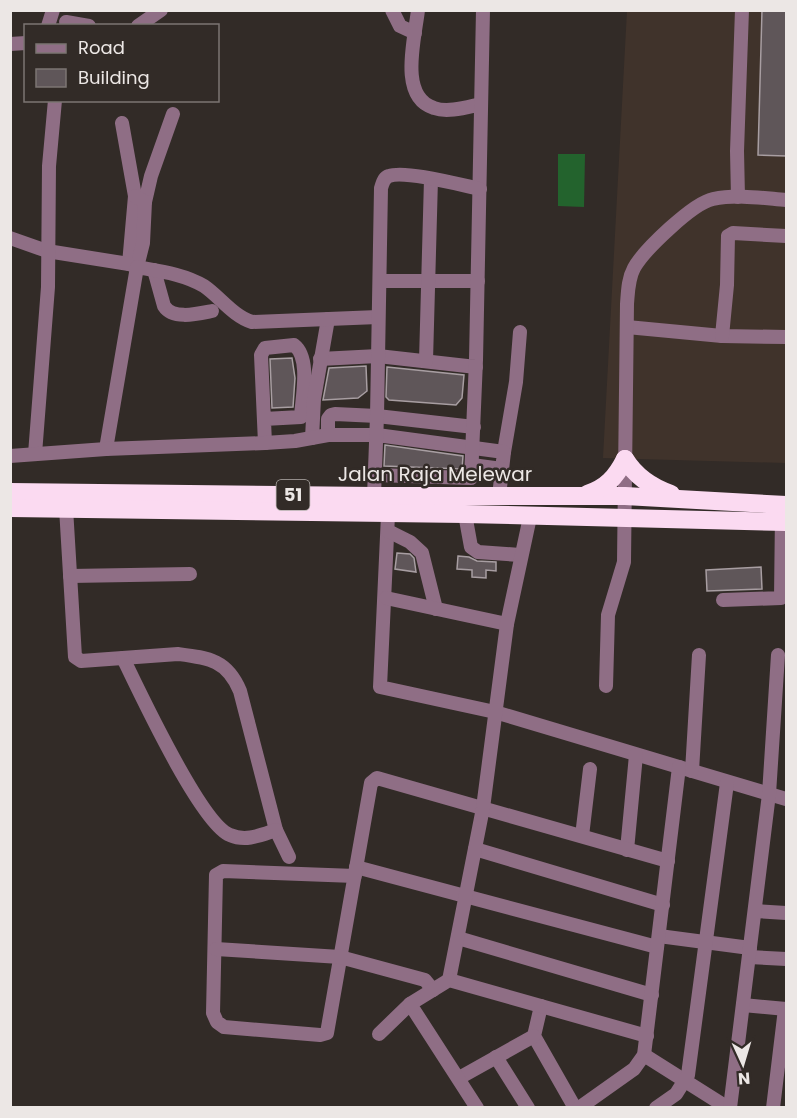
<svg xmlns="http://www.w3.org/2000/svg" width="797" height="1118" font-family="Poppins,sans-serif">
<rect width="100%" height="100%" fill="#322b27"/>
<!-- built -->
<polygon fill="#40332b" points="627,11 786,11 786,463 603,458"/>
<!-- green -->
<polygon fill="#23632d" points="558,154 585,154 584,207 558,206"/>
<!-- building -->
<g fill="#5f5659" stroke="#a89ea2" stroke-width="1.5">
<polygon points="762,10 786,10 786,156 758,155"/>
<polygon points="292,358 295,378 293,407 272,408 270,359"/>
<polygon points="366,366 367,391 358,398 323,400 329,368"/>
<polygon points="387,367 464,375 462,398 456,405 389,400 386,397"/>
<polygon points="385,445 463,456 462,469 384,466"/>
<polygon points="397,553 410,554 414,558 416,572 395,569"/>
<polygon points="458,556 469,557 477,561 496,562 496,571 486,570 486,578 472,577 472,570 457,569"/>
<polygon points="761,567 762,589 707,591 706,570"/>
</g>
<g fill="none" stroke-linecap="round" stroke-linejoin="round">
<!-- minor -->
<g stroke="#8f6e85" stroke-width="14">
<polyline points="392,10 400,26 415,33"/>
<path d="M418,10C415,38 398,97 434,108C448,113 467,107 481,104"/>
<polyline points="66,22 89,26"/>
<polyline points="48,26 53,10"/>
<polyline points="138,26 161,10"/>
<polyline points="10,44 26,43"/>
<polyline points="122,123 135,196 129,264"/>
<polyline points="738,197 737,151 742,10"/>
<polyline points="145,202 151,176 173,114"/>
<polyline points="10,238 47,251 129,264 137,267 143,243 145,202 135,196"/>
<path d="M154,270L164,306C173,320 197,314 212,311"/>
<polyline points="380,281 478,281"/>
<polyline points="627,327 722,336 786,337"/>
<polyline points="722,336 727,285 728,236 733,233 786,236"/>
<polyline points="320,359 378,356 476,367"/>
<polyline points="426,361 431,179"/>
<path d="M264,419L301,417C302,397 311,358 294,345L265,348L261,355L265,443"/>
<polyline points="328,435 328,419 331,415 335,414 377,416 474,427"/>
<polyline points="312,438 314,399 328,319"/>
<path d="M106,449L137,267C159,271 184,274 204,286C220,297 233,316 252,322L378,317"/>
<polyline points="504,452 516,382 520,332"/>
<polyline points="35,454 48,287 49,166 55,100"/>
<polyline points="10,456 106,449 265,443 295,441 328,435 377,435 504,452 499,496"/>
<polyline points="472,465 502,469"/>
<polyline points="375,475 471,478 476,360 483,10"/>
<path d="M374,496L377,416L381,188C383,183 383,178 389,176C405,170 461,185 480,189"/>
<path d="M62,502L66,508L75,657L81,661L178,654C209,658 227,660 240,691L276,830L289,857"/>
<polyline points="465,514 471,547 478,552 520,555"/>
<polyline points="388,515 380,687 495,712 786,799"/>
<polyline points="388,531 410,542 422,553 436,609"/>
<polyline points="70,576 190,574"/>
<polyline points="386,598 507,624"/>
<polyline points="723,600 781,598 782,513"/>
<path d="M123,658C139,691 201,824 230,835C246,842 261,835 276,830"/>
<path d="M606,686L608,615L624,562L627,304C628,292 628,279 634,268C644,250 693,203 713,199C737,194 762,198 786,200"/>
<polyline points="692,771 699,655"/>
<polyline points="582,836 590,769"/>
<polyline points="475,849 663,905"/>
<polyline points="627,850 636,755"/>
<polyline points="356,867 657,947"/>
<polyline points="355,876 223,871 216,875 213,1013 217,1022 224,1027 320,1035 327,1033 371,783 377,778 668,861"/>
<polyline points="755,911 786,913"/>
<polyline points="659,936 750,948"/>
<polyline points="458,938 652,995"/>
<polyline points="216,949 340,957 425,980 433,990"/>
<polyline points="749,957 786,959"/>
<polyline points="449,980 483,808 507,624 530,517"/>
<polyline points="743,1005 786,1009"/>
<polyline points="541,1006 534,1036 575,1108"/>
<polyline points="379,1034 410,1004"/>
<polyline points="644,1055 728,1108"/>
<polyline points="496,1057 528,1108"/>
<polyline points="459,1078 534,1036"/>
<polyline points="477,1108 410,1004 449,980 647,1036"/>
<polyline points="579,1108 634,1069 644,1055 679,767"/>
<polyline points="656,1108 676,1094 688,1075 727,783"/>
<polyline points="730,1108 769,794 778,655"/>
<polyline points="773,1108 785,1009"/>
</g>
<!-- highway -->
<g stroke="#fbdaf1" stroke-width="18">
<path d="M625,459C636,477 651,487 671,494"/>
<polyline points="10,492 374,496 625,496 786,505"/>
<path d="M587,494C606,488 616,477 625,459"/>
<polyline points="10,508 465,514 786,522"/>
</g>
</g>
<g text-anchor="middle" stroke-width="5" stroke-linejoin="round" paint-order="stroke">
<!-- shield labels -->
<rect fill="#322b27" stroke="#b4afac" stroke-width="1.5" x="276.5" y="480" width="33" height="30" rx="4.5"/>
<g font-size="18" font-weight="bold" fill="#ece7e5">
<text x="293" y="501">51</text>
</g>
<!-- street labels -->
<g font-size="20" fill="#ece7e5" stroke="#322b27">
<text x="435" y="481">Jalan Raja Melewar</text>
</g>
</g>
<!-- border -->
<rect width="797" height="1118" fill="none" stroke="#ece7e5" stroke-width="24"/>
<!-- legend -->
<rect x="24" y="24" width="195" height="78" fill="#322b27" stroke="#7c7673" stroke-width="1.5"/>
<rect x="36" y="44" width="30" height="9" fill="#8f6e85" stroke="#7c7673" stroke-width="1.5"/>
<text x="78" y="54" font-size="18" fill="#ece7e5">Road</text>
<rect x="36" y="69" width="30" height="18" fill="#5f5659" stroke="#7c7673" stroke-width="1.5"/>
<text x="78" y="84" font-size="18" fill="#ece7e5">Building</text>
<!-- north arrow -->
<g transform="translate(743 1064) rotate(176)" stroke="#322b27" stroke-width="4.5" paint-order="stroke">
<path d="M0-4.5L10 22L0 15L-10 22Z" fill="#ece7e5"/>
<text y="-9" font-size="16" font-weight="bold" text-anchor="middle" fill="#ece7e5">N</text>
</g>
</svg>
